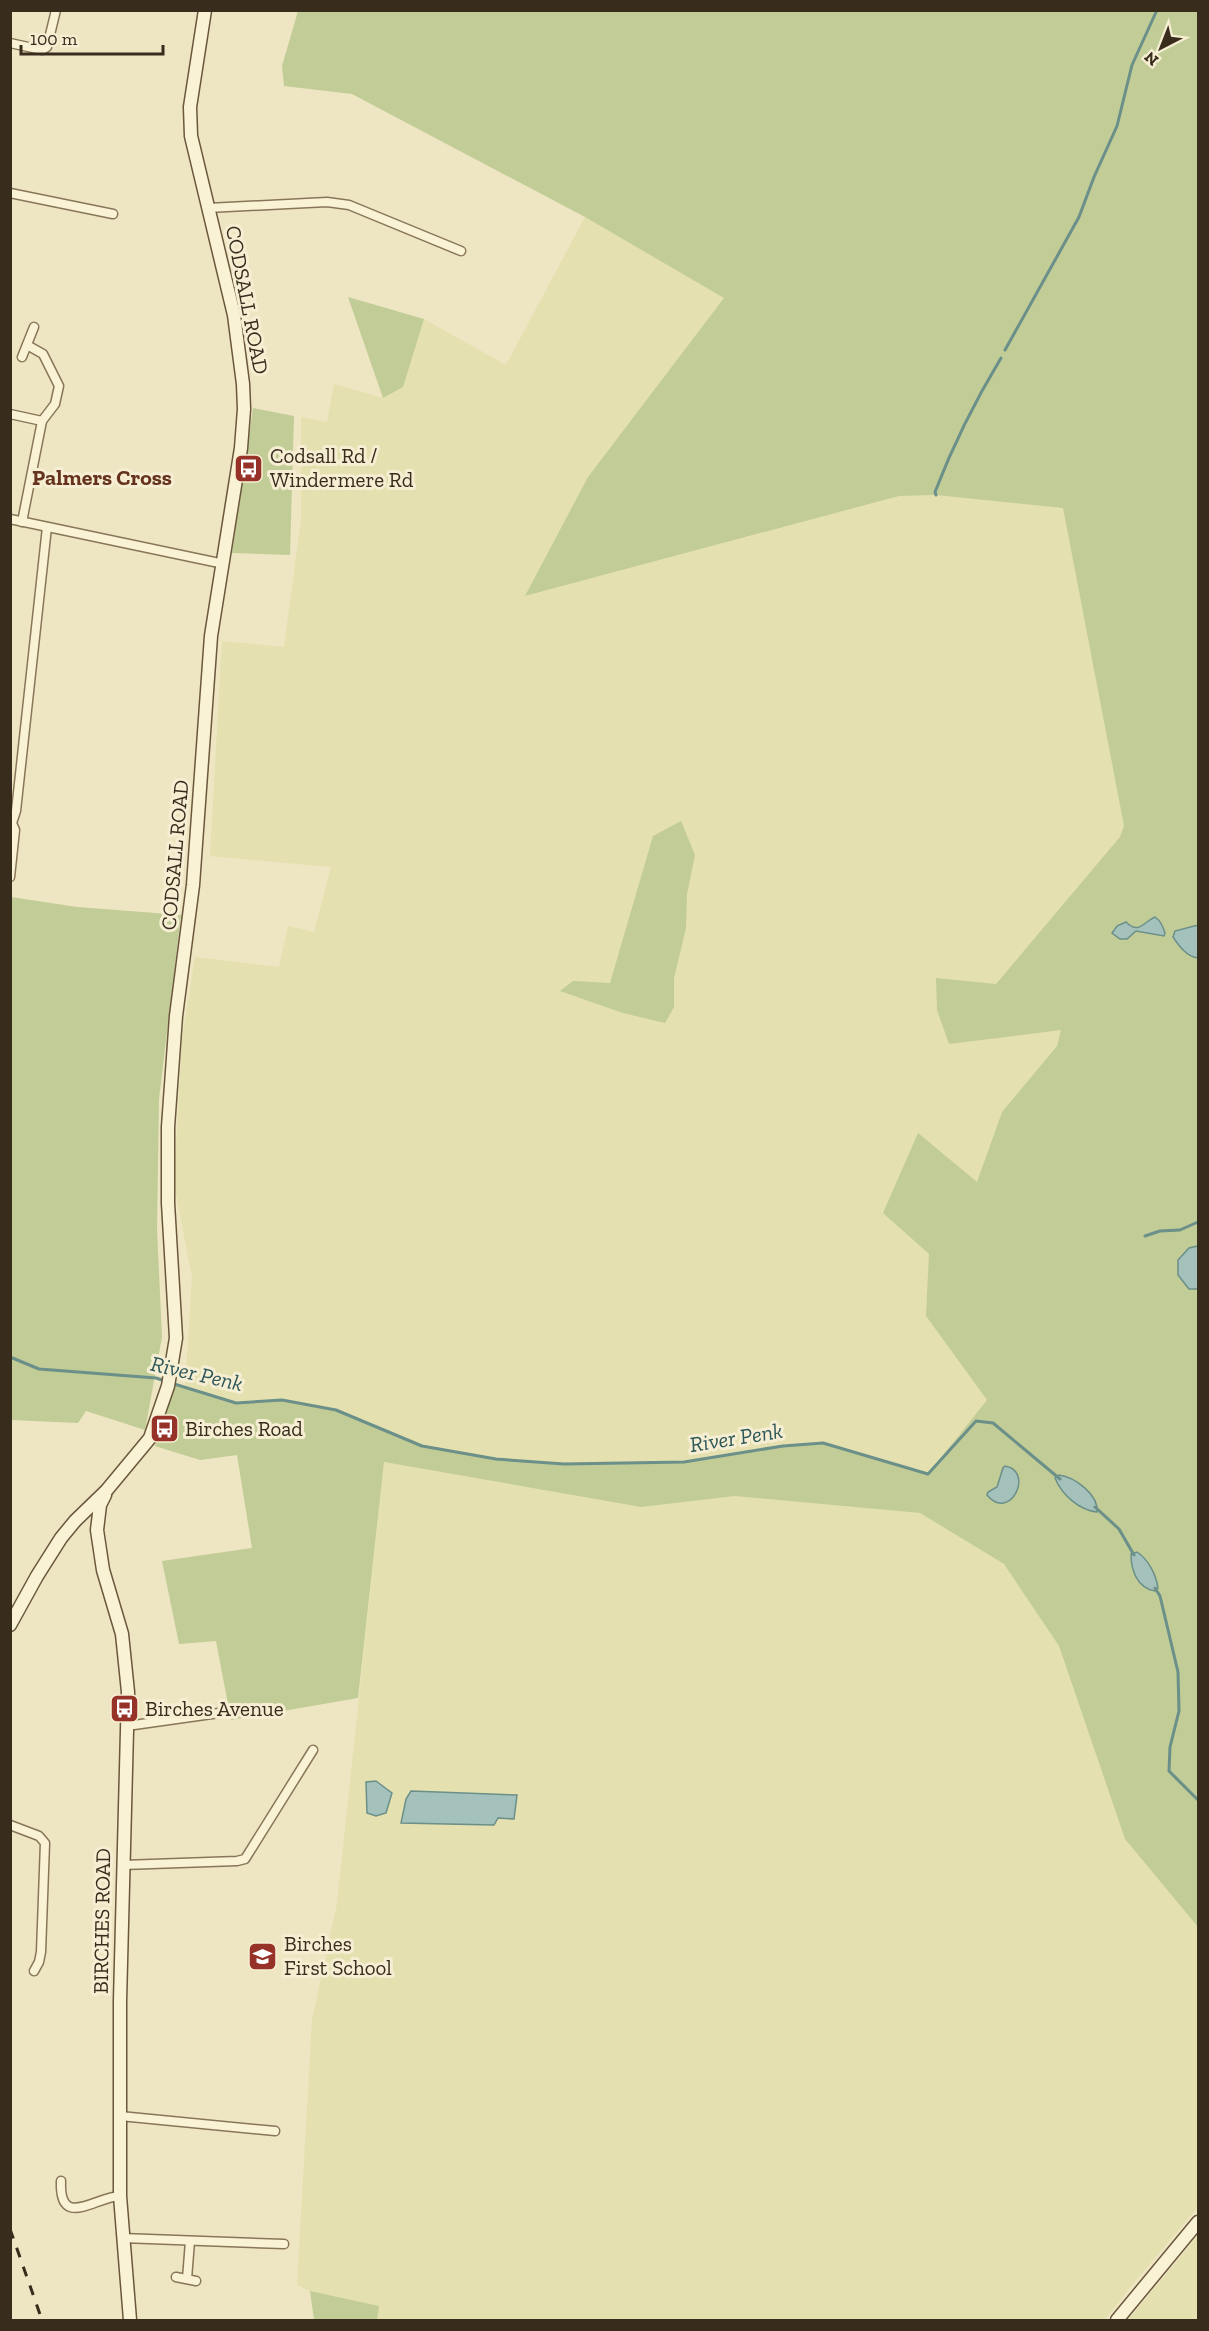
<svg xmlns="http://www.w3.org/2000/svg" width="1209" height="2331" font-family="'Zilla Slab',serif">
<rect width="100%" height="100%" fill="#eee5c2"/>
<!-- farmland -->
<g fill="#e4e0af">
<polygon points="585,217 725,298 588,477 526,596 899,496 936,495 1063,508 1124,826 1121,837 996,984 936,979 949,1044 1061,1029 1057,1046 1002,1112 977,1182 930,1254 926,1316 987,1400 928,1474 823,1443 783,1446 684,1462 564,1464 496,1459 422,1446 336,1410 282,1400 236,1403 185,1387 192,1277 174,1183 182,1040 195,957 279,967 288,926 314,932 331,867 210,856 222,641 284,647 301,519 301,417 327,422 334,384 383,398 403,387 424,319 506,365"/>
<polygon points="384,1462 640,1507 735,1496 920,1513 1004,1564 1059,1646 1125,1839 1198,1927 1198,2207 1128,2290 1105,2320 377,2320 378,2306 310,2291 297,2285 312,2020 337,1904"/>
<polygon points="1198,2236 1198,2320 1128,2320"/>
</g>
<!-- green -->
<g fill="#c1cc96">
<polygon points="298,11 1198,11 1198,1927 1125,1839 1059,1646 1004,1564 920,1513 735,1496 641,1507 384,1462 358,1698 231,1720 216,1641 179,1644 162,1561 252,1548 237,1455 200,1460 155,1446 172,1383 236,1403 282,1400 336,1410 422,1446 496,1459 564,1464 684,1462 783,1446 823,1443 928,1474 987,1400 926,1316 929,1254 883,1213 918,1133 977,1182 1002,1112 1057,1046 1061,1030 949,1044 937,1010 936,978 996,984 1120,837 1124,826 1063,508 936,495 899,496 525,596 588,477 724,298 585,217 352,94 284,86 282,66"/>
<polygon points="348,297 424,319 403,387 383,398"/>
<polygon points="253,408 294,416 290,555 232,553"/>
<polygon points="681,821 695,855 687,894 686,928 674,978 674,1007 665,1023 623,1013 560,991 573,981 610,983 653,836"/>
<polygon points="11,897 77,907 181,915 159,1099 157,1229 162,1337 145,1430 86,1411 78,1423 11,1420"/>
<polygon points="310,2291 379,2306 377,2320 314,2320"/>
</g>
<!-- water -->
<g fill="#a4c1bb" stroke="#6b8f89" stroke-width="1.5">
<path d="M1155,917C1161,921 1163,927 1165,933L1164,936L1136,931L1127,939H1120L1112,933L1117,926L1126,922C1139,935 1143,922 1155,917Z"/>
<path d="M1198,925V958C1187,957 1179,946 1173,937L1175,931Z"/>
<polygon points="1198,1246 1198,1289 1189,1289 1178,1275 1178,1260 1189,1248"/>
<path d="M1005,1466C1035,1471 1010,1523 987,1495L988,1492L997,1487L1003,1468Z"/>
<path d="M1059,1475C1075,1477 1099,1495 1097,1512C1079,1510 1062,1495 1055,1478Z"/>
<path d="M1137,1552C1149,1560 1156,1575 1158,1588L1155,1591C1137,1588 1131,1570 1131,1554Z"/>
<polygon points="376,1781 392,1793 386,1813 376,1816 367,1813 366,1782"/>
<polygon points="411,1791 517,1795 514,1819 498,1818 494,1825 401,1823 406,1799"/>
</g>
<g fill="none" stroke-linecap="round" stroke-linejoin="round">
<!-- stream -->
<g stroke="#6b8f89" stroke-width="3">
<polyline points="1005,350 1079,217 1094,177 1117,126 1132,65 1157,10"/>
<path d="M936,495L935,492C953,445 975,401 1001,358"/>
<polyline points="1145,1236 1160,1231 1180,1230 1198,1222"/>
<polyline points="10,1357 39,1369 156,1378 165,1381"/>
<polyline points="171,1383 236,1403 282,1400 336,1410 422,1446 496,1459 564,1464 684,1462 783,1446 823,1443 928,1474 976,1421 993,1423 1060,1479"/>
<polyline points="1095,1507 1119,1529 1134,1555"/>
<polyline points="1155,1588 1160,1596 1178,1672 1179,1711 1170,1747 1169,1771 1198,1800"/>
</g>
<defs>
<g id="street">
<polyline points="10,43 42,50 47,47 56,10"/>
<polyline points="10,193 113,214"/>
<polyline points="208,208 327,202 349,205 461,251"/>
<polyline points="22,357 34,327"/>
<polyline points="10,414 42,421"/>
<polyline points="10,519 224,564"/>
<polyline points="22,522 42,421 55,404 59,386 43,354 27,345"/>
<polyline points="10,877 15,830 12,823 16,811 47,527"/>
<polyline points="127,1726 219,1713"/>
<polyline points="10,1825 39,1836 45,1843 41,1952 39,1962 34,1971"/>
<polyline points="123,1865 237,1861 245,1859 313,1750"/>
<polyline points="120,2116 275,2131"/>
<path d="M61,2181C59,2230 95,2197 120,2196"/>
<polyline points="122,2238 284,2244"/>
<polyline points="176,2277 196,2281"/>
<polyline points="187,2279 190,2241"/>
</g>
<g id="secondary">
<polyline points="105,1495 100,1505 97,1530 103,1570 122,1634 128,1692 120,2001 120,2196 130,2320"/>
<polyline points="10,1625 37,1576 61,1538 75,1521 106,1491 150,1438 168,1386 176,1338 168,1203 168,1127 176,1016 193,885 211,636 241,448 244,409 243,384 234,315 191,136 190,107 205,10"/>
<polyline points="1117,2320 1198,2222"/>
</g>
</defs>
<!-- street casing -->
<use href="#street" stroke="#887659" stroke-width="11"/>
<!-- secondary casing -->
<use href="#secondary" stroke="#6a573c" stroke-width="15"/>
<!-- street -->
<use href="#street" stroke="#f9f2d5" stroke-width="8"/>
<!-- secondary -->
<use href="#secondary" stroke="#f9f2d5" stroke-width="12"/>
<!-- rail -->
<polyline stroke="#382d1d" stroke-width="3" stroke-dasharray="10 10" stroke-linecap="butt" points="10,2229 42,2320"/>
</g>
<!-- icons -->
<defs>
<symbol id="bus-square" viewBox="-11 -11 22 22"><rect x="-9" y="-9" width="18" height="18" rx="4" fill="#973229" stroke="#f6eed2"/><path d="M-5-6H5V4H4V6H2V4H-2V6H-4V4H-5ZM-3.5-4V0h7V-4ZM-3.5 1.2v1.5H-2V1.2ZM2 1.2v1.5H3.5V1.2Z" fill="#fff"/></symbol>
<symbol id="school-square" viewBox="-11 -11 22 22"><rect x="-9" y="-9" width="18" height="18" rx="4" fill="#973229" stroke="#f6eed2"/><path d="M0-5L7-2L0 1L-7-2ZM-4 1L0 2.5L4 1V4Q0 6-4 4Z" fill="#fff"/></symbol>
</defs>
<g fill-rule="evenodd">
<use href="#bus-square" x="232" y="452" width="33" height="33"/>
<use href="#bus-square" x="148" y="1412" width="33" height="33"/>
<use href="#bus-square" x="108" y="1692" width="33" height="33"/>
<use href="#school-square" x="246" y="1940" width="33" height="33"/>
</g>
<g text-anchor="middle" stroke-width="6" stroke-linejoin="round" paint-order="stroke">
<!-- street labels -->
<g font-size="21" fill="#382d1d" stroke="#f6eed2">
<text transform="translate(247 300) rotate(79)" y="7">CODSALL ROAD</text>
<text transform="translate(175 855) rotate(-85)" y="7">CODSALL ROAD</text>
<text transform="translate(102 1921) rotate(-89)" y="7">BIRCHES ROAD</text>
</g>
<!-- poi labels -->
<g font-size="21" fill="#382d1d" stroke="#f6eed2" text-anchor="start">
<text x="270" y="463">Codsall Rd /<tspan x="270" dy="24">Windermere Rd</tspan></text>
<text x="185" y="1436">Birches Road</text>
<text x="145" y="1716">Birches Avenue</text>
<text x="284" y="1951">Birches<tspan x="284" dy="24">First School</tspan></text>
</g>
<!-- neighbourhood labels -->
<g font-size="22" font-weight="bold" fill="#65321d" stroke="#f6eed2">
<text x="102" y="485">Palmers Cross</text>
</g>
<!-- water labels -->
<g font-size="22" font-style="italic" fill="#2d5658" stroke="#f6eed2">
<text transform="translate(197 1373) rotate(13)" y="8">River Penk</text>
<text transform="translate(736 1437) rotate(-9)" y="8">River Penk</text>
</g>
</g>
<!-- border -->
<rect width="1209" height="2331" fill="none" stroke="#382d1d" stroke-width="24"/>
<!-- north arrow -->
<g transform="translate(1161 48) rotate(222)" stroke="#f6eed2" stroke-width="4.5" paint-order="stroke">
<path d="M0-4.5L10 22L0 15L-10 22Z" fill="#382d1d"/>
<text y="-9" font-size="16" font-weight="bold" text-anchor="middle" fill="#382d1d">N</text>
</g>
<!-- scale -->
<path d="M21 45v9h142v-9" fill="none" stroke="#382d1d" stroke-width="3"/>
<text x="30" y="45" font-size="18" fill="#382d1d" stroke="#f6eed2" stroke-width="4.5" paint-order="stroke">100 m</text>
</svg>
